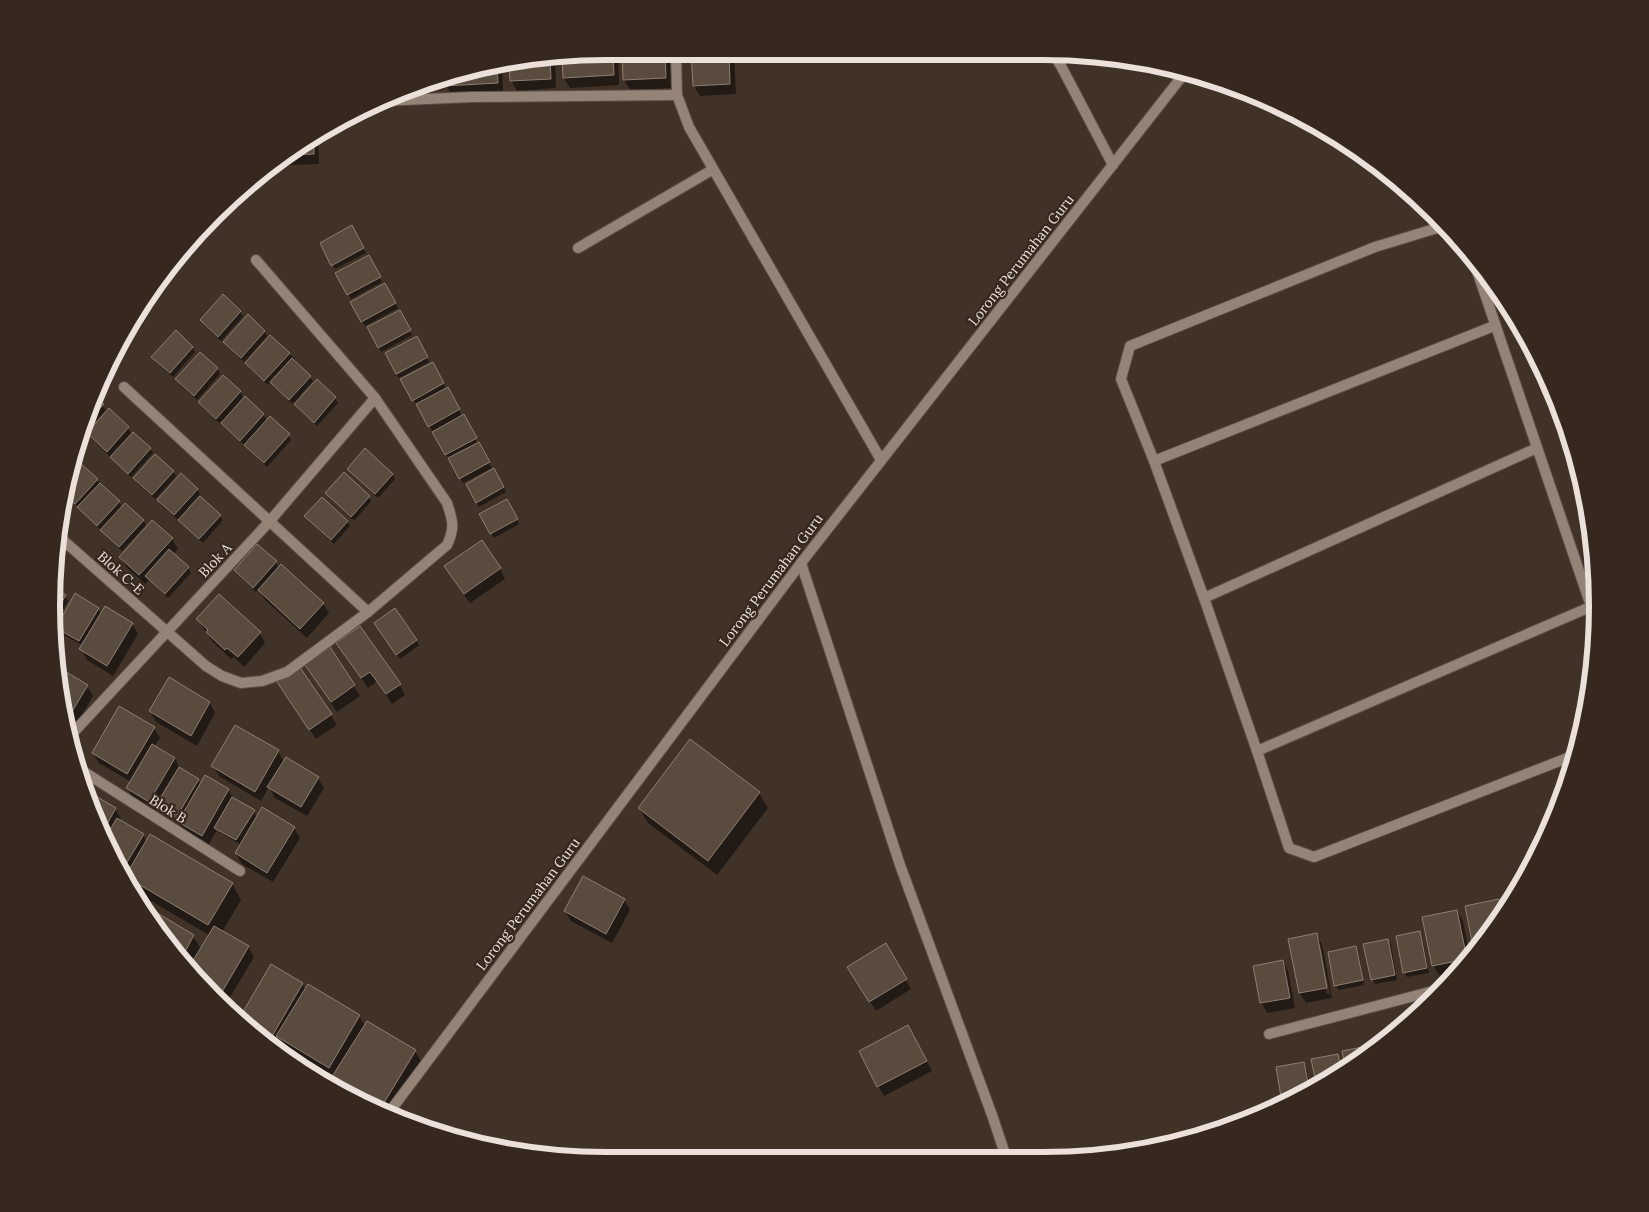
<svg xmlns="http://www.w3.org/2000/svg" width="1649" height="1212" font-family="Lora,serif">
<rect width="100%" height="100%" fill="#403227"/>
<!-- shadow -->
<g fill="#0007" fill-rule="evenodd">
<polygon points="606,51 618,51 619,85 570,88 564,78"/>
<polygon points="623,51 666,51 670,57 671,88 630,90 624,80"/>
<polygon points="692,51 734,51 736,94 700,96 694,86"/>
<polygon points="555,58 556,88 517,91 511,80 510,64"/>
<polygon points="502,65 503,93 452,96 447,86 446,76 462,70"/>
<polygon points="439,79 439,89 406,91"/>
<polygon points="318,133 319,164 288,165 284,157 298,145"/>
<polygon points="352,227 366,253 335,269 321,243"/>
<polygon points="369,257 382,282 351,299 337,274"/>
<polygon points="385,284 398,308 365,326 352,302"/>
<polygon points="240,312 243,316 221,341 204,325 201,320"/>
<polygon points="399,312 412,335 381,352 368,328"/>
<polygon points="264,331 267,336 244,362 227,346 225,342"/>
<polygon points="270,337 290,354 313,381 301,394 303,396 335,398 338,403 317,426 298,409 294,402 293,404 275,387 271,381 268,385 249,368 247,364"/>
<polygon points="192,347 195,352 173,377 156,362 153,357"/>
<polygon points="200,353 218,369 220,374 197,400 179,384 177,379"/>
<polygon points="427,358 429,362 399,378 397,375"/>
<polygon points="432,364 492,468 463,483 402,380"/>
<polygon points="223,377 240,392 244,399 263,414 267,421 289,435 291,440 267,467 248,449 244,443 243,444 225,427 221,421 219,423 202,407 200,403"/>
<polygon points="95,397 106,410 84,434 82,432"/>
<polygon points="109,410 128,428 132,435 150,449 153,453 131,477 91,438 88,434"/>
<polygon points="72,456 77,463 97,480 100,485 119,502 122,507 143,520 146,525 122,551 82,512 79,507 64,495"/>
<polygon points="348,469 392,474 395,479 378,498 351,473"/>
<polygon points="494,470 506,492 479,507 467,485"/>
<polygon points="173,472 176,476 155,499 137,483 135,479"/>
<polygon points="197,489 200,494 187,508 220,516 223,520 203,543 182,524 178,518 177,519 161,505 159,500"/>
<polygon points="326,493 369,497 371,501 354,521 329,498"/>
<polygon points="322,499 347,522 350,526 334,544 309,521 306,516"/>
<polygon points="507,501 519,524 494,538 481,515"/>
<polygon points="172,539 178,549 173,554 188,568 191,573 168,598 149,580 145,584 126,567 120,557"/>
<polygon points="276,562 279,568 323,603 329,613 307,638 265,600 258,589 256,592 238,575 235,570"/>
<polygon points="500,568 505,579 470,603 451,576"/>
<polygon points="56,591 65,596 68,601 56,621"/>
<polygon points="105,608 132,624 138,634 113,676 87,660 81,649 83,646 59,632 56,628 98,609 101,614"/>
<polygon points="395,610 419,645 400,659 378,628"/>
<polygon points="197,619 260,633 265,643 244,667 234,657 231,659 213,642"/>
<polygon points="344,653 400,685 405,695 392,704 377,681 368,688"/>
<polygon points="56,667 87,686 93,696 71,734 56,678"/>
<polygon points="299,668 337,725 316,739 278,683"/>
<polygon points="312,675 354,686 360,696 337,712"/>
<polygon points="169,679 210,703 215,713 197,746 156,722 150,711"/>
<polygon points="154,728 160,738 154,747 175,758 180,769 198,780 201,785 206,777 228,790 234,799 254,811 257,818 294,828 300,838 273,882 242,864 236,854 241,845 219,832 217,830 208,846 185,832 178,821 160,810 158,807 155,811 133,798 127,788 131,782 99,763 93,753"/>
<polygon points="278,751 284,762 318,778 324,788 307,816 275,798 269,787 261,801 219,776 213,766"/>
<polygon points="759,793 768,808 717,875 648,823 639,808"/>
<polygon points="94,797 115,809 121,819 120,822 143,835 147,842 232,884 241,900 222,932 248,947 254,957 226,1004 166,944 145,908 193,936 201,949 209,935 136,892 93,818"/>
<polygon points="624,900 630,910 612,943 571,921 565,911"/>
<polygon points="1499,900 1504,910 1475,950 1467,907"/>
<polygon points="1457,911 1463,921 1470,959 1461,971 1439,975 1433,965"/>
<polygon points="1419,933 1422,937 1429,973 1407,977 1404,972"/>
<path d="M1316,934L1322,944L1332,998L1306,1003L1300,993ZM1318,944H1320L1330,994H1327Z"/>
<polygon points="1388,941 1391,945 1397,980 1375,984 1372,979"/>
<polygon points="885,945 911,989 876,1011 855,977"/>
<polygon points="1355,948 1358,952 1364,985 1338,990 1336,985"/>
<polygon points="1283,961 1288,971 1295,1008 1267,1013 1262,1003 1255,967"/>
<polygon points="272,966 302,984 306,990 359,1016 365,1026 367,1022 415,1051 424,1067 394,1116 360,1103 329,1084 334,1077 284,1046 280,1041 275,1050 268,1046 240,1018"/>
<polygon points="914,1037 932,1071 884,1096 878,1086"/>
<polygon points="1338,1055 1342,1068 1317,1083 1313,1060"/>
<polygon points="1303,1063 1306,1068 1310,1087 1283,1102 1277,1068"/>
</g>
<!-- building -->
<g fill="#5a4b3f" stroke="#8f7e72">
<polygon points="606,51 613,51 614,75 563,78 562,57"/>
<polygon points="622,51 665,51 666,78 623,80"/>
<polygon points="691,51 729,51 730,84 693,86"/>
<polygon points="550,59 551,79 510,81 509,64"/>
<polygon points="497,66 498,83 445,86 445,77 462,70"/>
<polygon points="314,136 314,154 286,155 298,145"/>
<polygon points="352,225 364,248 331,266 320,243"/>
<polygon points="369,255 381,277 347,295 335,273"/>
<polygon points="385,283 396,303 361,322 350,302"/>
<polygon points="223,294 241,311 218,337 200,320"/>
<polygon points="400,310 411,330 378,348 367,327"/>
<polygon points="248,314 265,331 241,358 223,342"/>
<polygon points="176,330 193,347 170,373 151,357"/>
<polygon points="270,335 290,353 264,381 245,363"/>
<polygon points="417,336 428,357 396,374 385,353"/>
<polygon points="200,352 218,368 194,396 175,379"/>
<polygon points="292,358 311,376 289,400 270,382"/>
<polygon points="433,362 444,383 412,401 400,379"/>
<polygon points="223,375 241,391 216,419 198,402"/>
<polygon points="317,379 336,397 314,423 294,404"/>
<polygon points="448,387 460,409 428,427 416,404"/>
<polygon points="95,396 104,404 83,427"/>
<polygon points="245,396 264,414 240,441 221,423"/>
<polygon points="109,408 129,427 107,452 87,433"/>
<polygon points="464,414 477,438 445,455 432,432"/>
<polygon points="270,416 290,434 264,463 244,445"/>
<polygon points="133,432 151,448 128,474 110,457"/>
<polygon points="479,442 490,462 459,479 448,458"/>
<polygon points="365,448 393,474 375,494 347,469"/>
<polygon points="155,454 174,471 152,495 133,478"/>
<polygon points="78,461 98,479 75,504 64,494 69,471"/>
<polygon points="494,468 504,487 476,503 466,484"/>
<polygon points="344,472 370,496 351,517 325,493"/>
<polygon points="181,473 198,489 174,515 157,500"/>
<polygon points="100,483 120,501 97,526 77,507"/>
<polygon points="200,496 221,515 199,539 178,520"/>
<polygon points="322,497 348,521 331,540 304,516"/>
<polygon points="507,499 518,519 490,534 479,514"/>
<polygon points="125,503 144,520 119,547 100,530"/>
<polygon points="152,520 173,538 139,575 119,557"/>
<polygon points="482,540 501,568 464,594 444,566"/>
<polygon points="257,544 277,561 253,588 234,570"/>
<polygon points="169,549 189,567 165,594 145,576"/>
<polygon points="281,564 324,603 300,629 258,590"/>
<polygon points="56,589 66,595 56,612"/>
<polygon points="75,593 99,608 79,641 56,628"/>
<polygon points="219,594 261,632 238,657 227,648 225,650 206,632 208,630 196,619"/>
<polygon points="105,606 133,623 107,666 79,649"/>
<polygon points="395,608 417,640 396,655 374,623"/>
<polygon points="360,626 401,684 386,694 370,672 361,678 336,643"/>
<polygon points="330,647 355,685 331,702 305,665"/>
<polygon points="56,666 88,685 67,720 56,678"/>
<polygon points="299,666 332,714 309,730 277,682"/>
<polygon points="169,677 210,702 191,736 149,711"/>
<polygon points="119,706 155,727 127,774 92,753"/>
<polygon points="235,725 279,750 255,792 211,766"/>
<polygon points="690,739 760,792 708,861 638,808"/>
<polygon points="152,744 175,758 149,802 126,788"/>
<polygon points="286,757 319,777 301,807 267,787"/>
<polygon points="179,767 199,779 176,818 156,805"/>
<polygon points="205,775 229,789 202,836 178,822"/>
<polygon points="94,795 116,808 102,833 93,818 89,803"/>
<polygon points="232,797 255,810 236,840 214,828"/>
<polygon points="262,807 295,827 267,873 235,853"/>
<polygon points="117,818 144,834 123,869 105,838"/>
<polygon points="150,834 233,883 208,925 128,878 126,875"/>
<polygon points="583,876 625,899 606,934 564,911"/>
<polygon points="1499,899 1502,913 1474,952 1465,906"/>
<polygon points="144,905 194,935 181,959 166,944"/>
<polygon points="1457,910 1467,959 1432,966 1422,917"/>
<polygon points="214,926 249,946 219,997 189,967"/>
<polygon points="1420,931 1427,968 1403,973 1396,936"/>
<polygon points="1317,933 1327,988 1299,993 1288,939"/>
<polygon points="1388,939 1395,975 1371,980 1363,944"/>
<polygon points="886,943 907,979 869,1002 847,967"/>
<polygon points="1356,946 1363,980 1334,986 1328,952"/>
<polygon points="1283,960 1290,998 1260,1003 1253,966"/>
<polygon points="271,964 303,983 267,1045 240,1017"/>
<polygon points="308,984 360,1015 329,1068 276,1036"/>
<polygon points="367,1021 416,1050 379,1111 360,1103 328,1083"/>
<polygon points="908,1025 927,1061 877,1087 859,1051"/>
<polygon points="1373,1045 1374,1050 1345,1067 1342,1051"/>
<polygon points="1338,1054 1341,1069 1316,1083 1311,1059"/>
<polygon points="1304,1062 1309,1088 1282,1103 1276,1067"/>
</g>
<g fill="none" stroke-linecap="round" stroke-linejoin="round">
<defs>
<polyline id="lane" points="578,248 712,170"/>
<g id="street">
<polyline points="676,51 677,95 689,127 881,460"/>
<polyline points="1052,52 1061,66 1113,165"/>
<polyline points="381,101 472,97 677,95"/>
<polyline points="1444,226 1375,247 1130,346 1121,379 1154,461 1204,598 1257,751 1289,848 1314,857 1575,755"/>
<polyline points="1472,256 1595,618"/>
<polyline points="124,387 368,612"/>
<polyline points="1154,461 1494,326"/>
<path d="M56,534L206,666L222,676L241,683L262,681L287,672L368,612L447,545C455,528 453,521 447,503L375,398L256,260"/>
<polyline points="801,563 900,865 992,1115 1006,1157"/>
<polyline points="1204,598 1537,448"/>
<polyline points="71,735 269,522 375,398"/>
<polyline points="1257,751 1590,607"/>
<polyline points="81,770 240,871"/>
<polyline points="1269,1034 1441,989"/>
<polyline points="388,1114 801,563 1187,70"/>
</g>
</defs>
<!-- lane casing -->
<use href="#lane" stroke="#5a4e45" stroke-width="12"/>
<!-- street casing -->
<use href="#street" stroke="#5a4e45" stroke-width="12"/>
<!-- lane -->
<use href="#lane" stroke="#948377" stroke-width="10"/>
<!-- street -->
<use href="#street" stroke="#948377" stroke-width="10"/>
</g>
<g text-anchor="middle" stroke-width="4.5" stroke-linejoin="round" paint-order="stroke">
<!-- street labels -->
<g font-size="14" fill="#ebe1da" stroke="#36281e">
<text transform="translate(1021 260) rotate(-52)" y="5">Lorong Perumahan Guru</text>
<text transform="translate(215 560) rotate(-47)" y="5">Blok A</text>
<text transform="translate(121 573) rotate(42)" y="5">Blok C-E</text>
<text transform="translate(771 580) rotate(-53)" y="5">Lorong Perumahan Guru</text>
<text transform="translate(168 809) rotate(32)" y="5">Blok B</text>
<text transform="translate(528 904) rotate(-53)" y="5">Lorong Perumahan Guru</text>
</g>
</g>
<!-- crop -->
<path d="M0 0H1649V1212H0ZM606 60H1043A546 546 0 0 1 1589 606V606A546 546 0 0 1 1043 1152H606A546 546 0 0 1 60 606V606A546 546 0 0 1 606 60Z" fill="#36281e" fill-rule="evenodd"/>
<path fill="none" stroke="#ebe1da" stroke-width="6" d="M606 60H1043A546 546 0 0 1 1589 606V606A546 546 0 0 1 1043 1152H606A546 546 0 0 1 60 606V606A546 546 0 0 1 606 60Z"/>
</svg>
